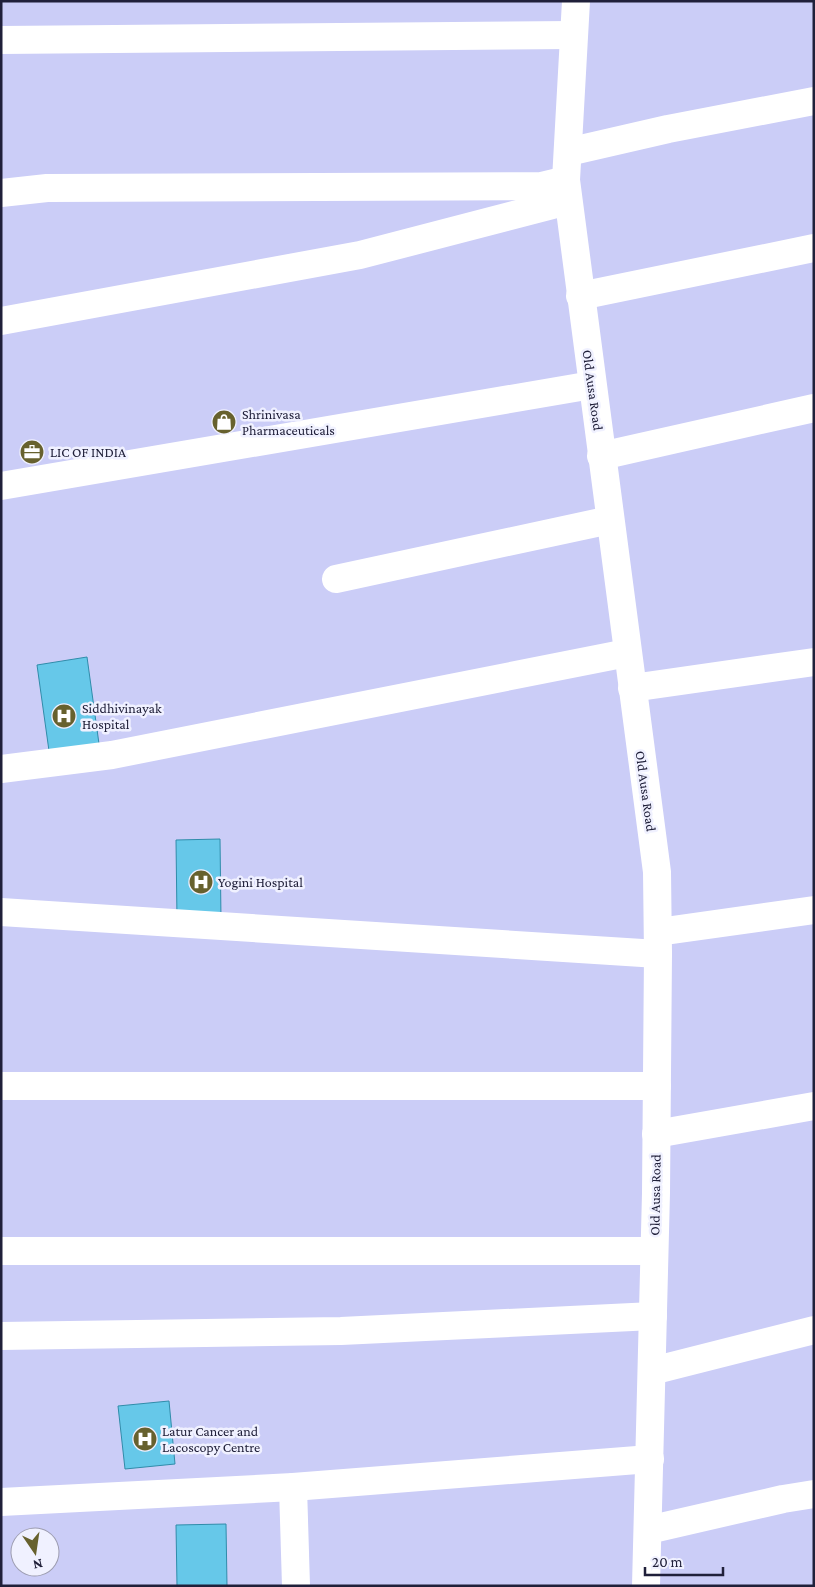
<svg xmlns="http://www.w3.org/2000/svg" width="815" height="1587" font-family="'Crimson Pro',serif">
<rect width="100%" height="100%" fill="#cbcdf7"/>
<!-- building -->
<g fill="#66c8e9" stroke="#308caa">
<polygon points="87,657 100,751 50,758 37,665"/>
<polygon points="220,839 221,919 177,920 176,840"/>
<polygon points="169,1401 175,1464 125,1469 118,1406"/>
<polygon points="226,1524 227,1586 177,1586 176,1525"/>
</g>
<g fill="none" stroke-linecap="round" stroke-linejoin="round">
<!-- street -->
<g stroke="#fff" stroke-width="28">
<polyline points="576,1 566,180 657,872 658,954 656,1193 646,1586"/>
<polyline points="1,40 573,35"/>
<polyline points="568,152 668,129 814,101"/>
<polyline points="1,193 47,188 541,186 566,180"/>
<polyline points="580,296 814,248"/>
<polyline points="1,321 360,255 568,201"/>
<polyline points="601,456 814,408"/>
<polyline points="1,486 592,385"/>
<polyline points="336,579 610,520"/>
<polyline points="632,688 814,662"/>
<polyline points="1,769 112,755 627,653"/>
<polyline points="1,912 658,954"/>
<polyline points="658,932 814,910"/>
<polyline points="1,1086 657,1086"/>
<polyline points="656,1134 814,1106"/>
<polyline points="1,1251 654,1251"/>
<polyline points="1,1336 341,1331 653,1316"/>
<polyline points="652,1371 814,1330"/>
<polyline points="293,1487 296,1586"/>
<polyline points="1,1502 293,1487 650,1459"/>
<polyline points="648,1530 783,1499 814,1494"/>
</g>
</g>
<!-- icons -->
<defs>
<symbol id="shop-disc" viewBox="-11 -11 22 22"><circle r="9.5" fill="#67612e" stroke="#f0f1ff"/><path d="M-5-2.5h2.3a2.7 3.5 0 0 1 5.4 0H5L5.5 6h-11ZM-1.5-2.5h3a1.5 2.3 0 0 0-3 0Z" fill="#fff"/></symbol>
<symbol id="office-disc" viewBox="-11 -11 22 22"><circle r="9.5" fill="#67612e" stroke="#f0f1ff"/><path d="M-6-3h4V-5.5h4V-3h4V5H-6ZM-1-4.5V-3h2v-1.5ZM-6 0V1H6V0Z" fill="#fff"/></symbol>
<symbol id="hospital-disc" viewBox="-11 -11 22 22"><circle r="9.5" fill="#67612e" stroke="#f0f1ff"/><path d="M-5-5h3v3.5h4V-5h3V5h-3V1.5h-4V5h-3Z" fill="#fff"/></symbol>
</defs>
<g fill-rule="evenodd">
<use href="#shop-disc" x="210" y="408" width="28" height="28"/>
<use href="#office-disc" x="18" y="438" width="28" height="28"/>
<use href="#hospital-disc" x="50" y="702" width="28" height="28"/>
<use href="#hospital-disc" x="187" y="868" width="28" height="28"/>
<use href="#hospital-disc" x="131" y="1425" width="28" height="28"/>
</g>
<g text-anchor="middle" stroke-width="5" stroke-linejoin="round" paint-order="stroke">
<!-- street labels -->
<g font-size="14" fill="#20203a" stroke="#f0f1ff">
<text transform="translate(593 390) rotate(82)" y="5">Old Ausa Road</text>
<text transform="translate(646 791) rotate(82)" y="5">Old Ausa Road</text>
<text transform="translate(655 1195) rotate(-89)" y="5">Old Ausa Road</text>
</g>
<!-- poi labels -->
<g font-size="14" fill="#20203a" stroke="#f0f1ff" text-anchor="start">
<text x="242" y="419">Shrinivasa<tspan x="242" dy="16">Pharmaceuticals</tspan></text>
<text x="50" y="457">LIC OF INDIA</text>
<text x="82" y="713">Siddhivinayak<tspan x="82" dy="16">Hospital</tspan></text>
<text x="218" y="887">Yogini Hospital</text>
<text x="162" y="1436">Latur Cancer and<tspan x="162" dy="16">Lacoscopy Centre</tspan></text>
</g>
</g>
<!-- border -->
<rect width="815" height="1587" fill="none" stroke="#20203a" stroke-width="5"/>
<!-- north arrow -->
<g transform="translate(35 1552) rotate(167)"><circle r="24" fill="#f0f1ff" stroke="#9d9db0"/>
<path d="M0-4L9 19L0 12L-9 19Z" fill="#67612e"/>
<text y="-8" font-size="14" font-weight="bold" text-anchor="middle" fill="#20203a">N</text>
</g>
<!-- scale -->
<path d="M645 1567v8h78v-8" fill="none" stroke="#20203a" stroke-width="2.5"/>
<text x="652" y="1567" font-size="15" fill="#20203a" stroke="#f0f1ff" stroke-width="4" paint-order="stroke">20 m</text>
</svg>
